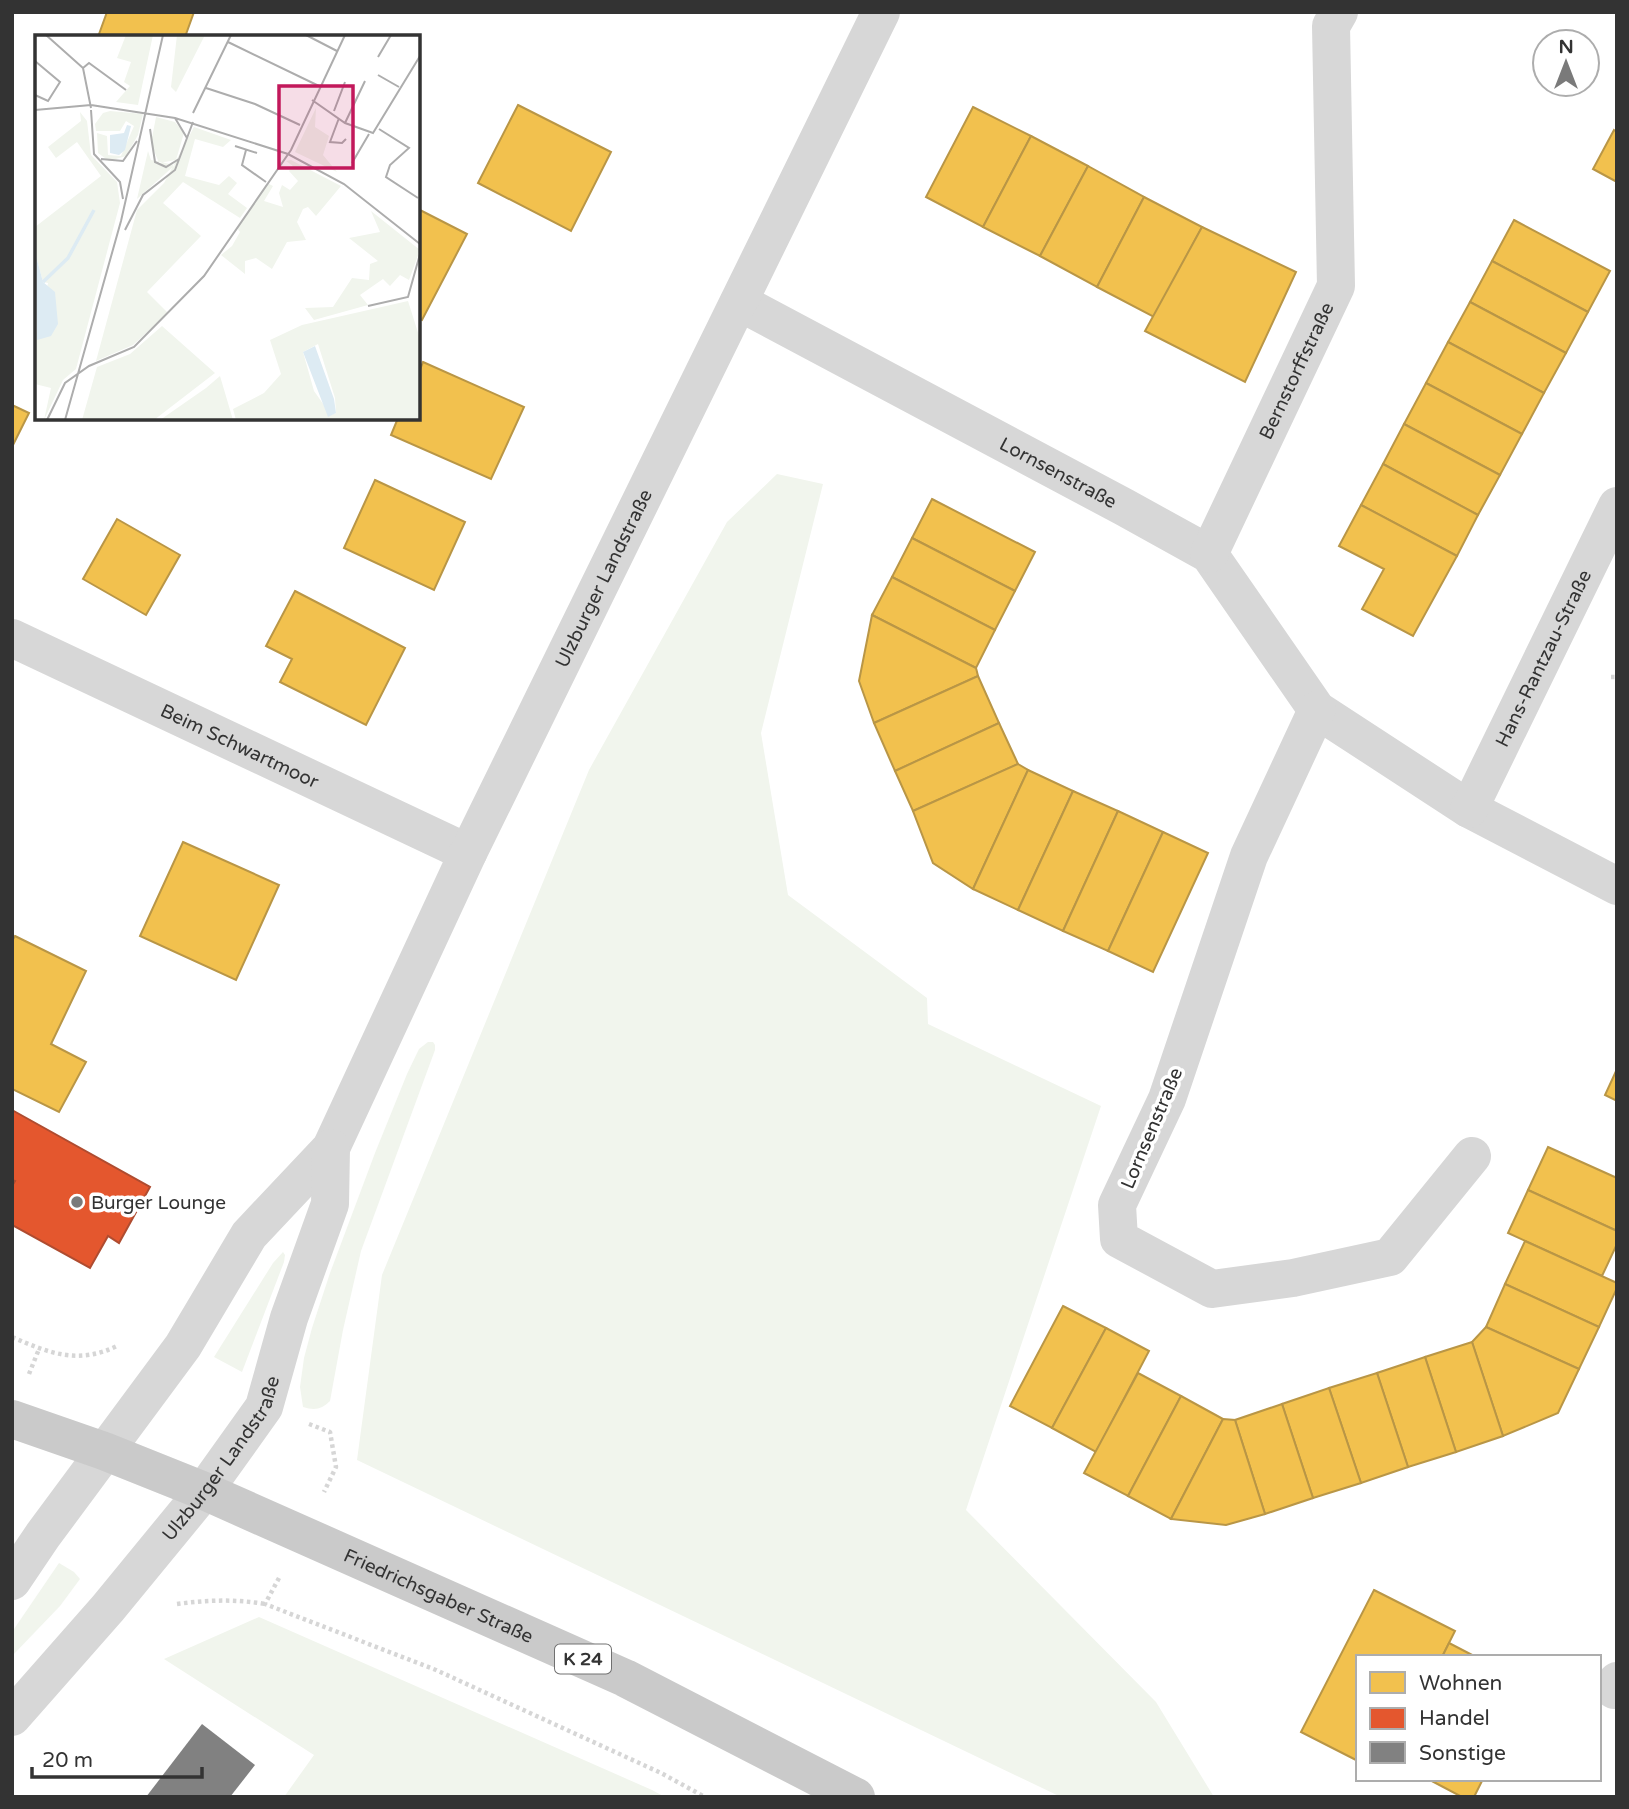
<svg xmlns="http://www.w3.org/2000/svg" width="1629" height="1809" font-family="'Varela Round',sans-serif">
<rect width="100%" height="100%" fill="#fff"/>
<!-- green -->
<g fill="#f1f5ed">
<polygon points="777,474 823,484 761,733 788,895 927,998 928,1024 1101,1106 966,1510 1156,1702 1214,1797 1061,1797 357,1460 382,1275 589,770 727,522"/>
<path d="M428,1042H433L435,1045V1050L361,1251L343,1330L330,1401C322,1409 315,1411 303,1407L300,1387L304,1358L312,1328L330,1273L375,1153L407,1074L419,1049Z"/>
<polygon points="283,1252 285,1255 284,1262 242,1372 214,1357 273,1263"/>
<polygon points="59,1563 74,1572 80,1579 60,1606 12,1656 12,1632"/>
<polygon points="259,1617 652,1790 665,1797 284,1797 314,1755 164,1659"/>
</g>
<!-- homes -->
<g fill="#f2c14e" stroke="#b99646" stroke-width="2">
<polygon points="107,12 194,12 185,37 98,37"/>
<polygon points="518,105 611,152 571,231 478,183"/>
<polygon points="973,107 1031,136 983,227 926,197"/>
<polygon points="1614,130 1617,132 1617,182 1593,169"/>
<polygon points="1031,136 1088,166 1040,256 983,227"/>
<polygon points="1088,166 1144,197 1097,287 1040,256"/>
<polygon points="1144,197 1202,227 1154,317 1097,287"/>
<polygon points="418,209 467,234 422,320 418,318"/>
<polygon points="1514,220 1610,271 1588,312 1492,261"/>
<polygon points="1202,227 1296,272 1245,382 1145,331"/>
<polygon points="1492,261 1588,312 1566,353 1470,302"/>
<polygon points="1470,302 1566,353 1544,393 1448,342"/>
<polygon points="1448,342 1544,393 1522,434 1426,383"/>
<polygon points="423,362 524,407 491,479 391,435 398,418 418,418 418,374"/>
<polygon points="1426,383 1522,434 1500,475 1404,424"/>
<polygon points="12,405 29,413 12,447"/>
<polygon points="1404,424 1500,475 1478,515 1383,464"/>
<polygon points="1383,464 1478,515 1457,556 1361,505"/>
<polygon points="375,480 465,522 434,590 344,548"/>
<polygon points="932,499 1035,552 1015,591 912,538"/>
<polygon points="1361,505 1457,556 1413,636 1362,609 1384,569 1339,546"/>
<polygon points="117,519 180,555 146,615 83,579"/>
<polygon points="912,538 1015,591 995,630 892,577"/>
<polygon points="892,577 995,630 976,668 872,615"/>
<polygon points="295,591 405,648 366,725 280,682 292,659 266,646"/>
<polygon points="872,615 976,668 978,676 874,723 859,681"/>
<polygon points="978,676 999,723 895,771 874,723"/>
<polygon points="999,723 1018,764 913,811 895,771"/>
<polygon points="1018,764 1028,770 973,889 933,863 913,811"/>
<polygon points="1028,770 1073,791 1018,910 973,889"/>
<polygon points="1073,791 1118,811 1063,931 1018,910"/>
<polygon points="1118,811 1163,832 1108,951 1063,931"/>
<polygon points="1163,832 1208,853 1153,972 1108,951"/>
<polygon points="183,842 279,885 236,980 140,936"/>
<polygon points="15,936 86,971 51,1044 86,1062 59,1112 12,1089 12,941"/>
<polygon points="1617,1069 1617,1101 1605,1095"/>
<polygon points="1548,1147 1617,1178 1617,1231 1528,1190"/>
<polygon points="1528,1190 1617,1231 1617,1244 1602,1276 1508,1233"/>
<polygon points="1525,1241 1617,1283 1617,1288 1599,1327 1505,1284"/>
<polygon points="1505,1284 1599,1327 1579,1369 1486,1327"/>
<polygon points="1063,1306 1106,1328 1052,1428 1010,1406"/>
<polygon points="1486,1327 1579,1369 1558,1413 1503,1436 1472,1342"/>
<polygon points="1106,1328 1149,1351 1096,1452 1052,1428"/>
<polygon points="1472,1342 1503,1436 1456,1452 1425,1357"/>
<polygon points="1425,1357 1456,1452 1408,1467 1377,1373"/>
<polygon points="1138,1373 1181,1396 1128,1496 1084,1473"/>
<polygon points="1377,1373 1408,1467 1361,1483 1329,1388"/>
<polygon points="1329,1388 1361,1483 1313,1498 1282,1404"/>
<polygon points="1181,1396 1223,1419 1171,1519 1128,1496"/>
<polygon points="1282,1404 1313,1498 1265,1514 1235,1420"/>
<polygon points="1223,1419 1235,1420 1265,1514 1226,1525 1171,1519"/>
<polygon points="1374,1590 1455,1631 1442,1657 1358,1657 1358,1761 1301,1732"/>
<polygon points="1449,1643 1476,1657 1442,1657"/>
<polygon points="1428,1779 1483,1779 1474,1797 1462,1797"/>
</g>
<!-- shops -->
<polygon fill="#e4572e" stroke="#af4c30" stroke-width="2" points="12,1110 150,1187 119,1243 108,1236 90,1268 12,1225 12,1186 15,1181 12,1180"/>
<!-- building -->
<polygon fill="#818181" points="202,1724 255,1765 230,1797 146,1797"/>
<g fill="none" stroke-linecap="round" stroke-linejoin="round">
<!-- path -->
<g stroke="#d6d6d6" stroke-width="4.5" stroke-dasharray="3.5 3.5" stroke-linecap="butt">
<polyline points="1611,677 1617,677"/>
<path d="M12,1337C51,1354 79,1365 119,1345"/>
<polyline points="29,1374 39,1349"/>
<polyline points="309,1424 330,1432 336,1467 324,1492"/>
<polyline points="279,1578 265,1604 436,1670 661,1773 705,1797"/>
<path d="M177,1604C207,1600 236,1599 265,1604"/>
</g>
<!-- street -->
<g stroke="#d7d7d7" stroke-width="38">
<path id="s1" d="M739,302L1124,507L1209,554L1317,710L1469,809L1617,886"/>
<path id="s2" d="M1209,554L1336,286L1331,26L1339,12"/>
<path id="s3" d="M12,638L468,853"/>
<polyline points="1317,710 1249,856 1167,1099 1117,1205 1119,1239 1212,1289 1293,1278 1390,1257 1472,1156"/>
<path id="s4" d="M1469,809L1617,506"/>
<path id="s5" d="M12,1581L43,1535L183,1346L249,1235L331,1148L468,853L881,12"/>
<polyline points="1614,1690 1617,1681"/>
<path id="s6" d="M12,1717L108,1608L204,1491L264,1407L289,1318L330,1204L331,1148"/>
</g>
<!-- primary -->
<path stroke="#cacaca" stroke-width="38" id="s7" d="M12,1419L104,1451L204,1491L625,1678L856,1797"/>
</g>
<!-- markers -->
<circle fill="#7a7a7a" stroke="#fff" stroke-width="2.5" cx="77" cy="1202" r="7"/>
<g text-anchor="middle" stroke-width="7" stroke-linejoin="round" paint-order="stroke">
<!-- shield labels -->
<rect fill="#fff" stroke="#707070" stroke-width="2" x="555" y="1644.5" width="56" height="29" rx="5"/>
<g font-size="18" font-weight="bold" fill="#333">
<text x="583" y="1665">K 24</text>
</g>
<!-- street labels -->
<g font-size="19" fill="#333" stroke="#fff">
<text dy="7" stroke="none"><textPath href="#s2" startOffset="203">Bernstorffstraße</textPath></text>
<text dy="7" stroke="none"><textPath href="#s1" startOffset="362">Lornsenstraße</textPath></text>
<text dy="7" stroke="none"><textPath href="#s5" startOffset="1171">Ulzburger Landstraße</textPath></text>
<text dy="7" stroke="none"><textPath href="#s4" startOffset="168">Hans-Rantzau-Straße</textPath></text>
<text dy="7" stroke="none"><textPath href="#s3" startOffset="252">Beim Schwartmoor</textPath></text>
<text transform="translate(1151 1128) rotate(-67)" y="7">Lornsenstraße</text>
<text dy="7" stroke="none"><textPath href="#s6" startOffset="334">Ulzburger Landstraße</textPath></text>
<text dy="7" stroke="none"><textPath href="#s7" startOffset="462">Friedrichsgaber Straße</textPath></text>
</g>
<!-- poi labels -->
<g font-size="19" fill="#333" stroke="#fff" text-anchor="start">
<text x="91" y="1209">Burger Lounge</text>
</g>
</g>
<!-- overview -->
<g transform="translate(35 35)">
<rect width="385" height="385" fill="#fff"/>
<path d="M91,0H118L103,70L81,67L95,51L89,47L96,27L82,23ZM142,0H170L141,57L136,52ZM281,73L280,92L294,101L288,120L302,137L260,117ZM75,76L108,79L103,100L91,121L74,126L63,118L62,98L72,101L73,120L86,121L99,91L91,86L85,96H61L60,89L68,78ZM45,77L52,86L56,120L82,147L85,168L41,334L28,345L9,385L16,353L0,349V303L13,248L8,247L0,217V192L66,141L42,107L21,123L13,112L46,86ZM121,82L140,87L149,98L141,125L124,128L116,108ZM159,92L196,105L188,112L160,104L150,141L184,150L194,141L202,148L193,159L212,173L205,183L148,147L128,168L166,201L112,257L133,278L98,310L61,326L102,175L129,148ZM113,116L116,125L140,130L102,164ZM256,125L306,151L281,181L273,172L268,174L262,187L271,205L252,207L237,234L221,223L210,226V239L186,220L197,211L205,197L202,193L232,148L238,151L229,166L248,172L244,158L247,150L255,155L263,146L254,136L258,131L251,126ZM336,176L385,215L374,245L365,240L355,251L348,244L325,260L333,270L279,285L270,273L298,272L317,243L334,245L335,229L343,226L314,203L345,197ZM373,266L385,304V385H201L198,374L229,358L246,339L235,305L267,290ZM283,309L300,363L301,378L296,380L279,356L268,317ZM127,291L180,338L119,385H47L62,332L95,319ZM185,341L198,385H125L171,353Z" fill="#f1f5ed" fill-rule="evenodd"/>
<path d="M92,90L96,91L90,115L84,120L75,118V100L89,98ZM0,217L8,247L20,257L23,289L16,301L2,305ZM280,311L299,364L301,378L293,382L268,317Z" fill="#ddebf3"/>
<path fill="none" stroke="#ddebf3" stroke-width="3.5" d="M8,247L33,223L59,175"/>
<path fill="none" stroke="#adadad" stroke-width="2" d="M11,0L48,33L56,73M271,0L302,16M193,7L284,51M343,22L356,0M0,26L25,47L13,66L0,60M48,33L54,28L91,55M343,40L364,52M171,53L220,69L265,90M277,65L310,88L338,98L385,21M56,70L140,83L253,119L309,149L385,209M0,75L56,70M56,75L59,119L85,147L88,164M299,76L310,47M158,78L196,0M140,83L152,103M304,83L295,107L307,108L311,104M310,88L330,46M115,94L120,127L131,132L144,124M344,94L374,113L355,130L351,142L383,163M200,111L222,118M211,115L207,130L231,147M66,124L88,126L102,106M317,128L334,99M90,195L108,160L140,135L158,87M333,271L373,262L385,219M12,385L30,348L54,331L99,312L169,241L256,115L310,0M30,385L86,186L128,0"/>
<path fill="#c2185b" fill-opacity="0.15" stroke="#c2185b" stroke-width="3.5" d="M244,51H318V133H244Z"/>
<rect width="385" height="385" fill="none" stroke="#333" stroke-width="3.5"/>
</g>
<!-- border -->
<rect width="1629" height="1809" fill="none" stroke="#333333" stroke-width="28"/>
<!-- legend -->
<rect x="1356" y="1655" width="245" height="126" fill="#ffffff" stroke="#adadad" stroke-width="2"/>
<rect x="1370" y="1672" width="35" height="21" fill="#f2c14e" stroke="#adadad" stroke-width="2"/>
<text x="1419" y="1690" font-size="21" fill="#333333">Wohnen</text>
<rect x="1370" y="1708" width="35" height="21" fill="#e4572e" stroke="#adadad" stroke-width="2"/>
<text x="1419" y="1725" font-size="21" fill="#333333">Handel</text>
<rect x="1370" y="1742" width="35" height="21" fill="#818181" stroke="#adadad" stroke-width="2"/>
<text x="1419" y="1760" font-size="21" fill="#333333">Sonstige</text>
<!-- north arrow -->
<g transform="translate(1566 63)"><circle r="33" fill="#ffffff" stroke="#adadad" stroke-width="2"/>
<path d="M0-5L12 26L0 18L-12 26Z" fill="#7a7a7a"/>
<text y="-10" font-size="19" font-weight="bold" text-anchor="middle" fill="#333333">N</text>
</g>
<!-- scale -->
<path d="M32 1767v10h170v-10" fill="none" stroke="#333333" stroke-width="3.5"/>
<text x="42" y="1767" font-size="21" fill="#333333" stroke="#ffffff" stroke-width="5" paint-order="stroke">20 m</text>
</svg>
